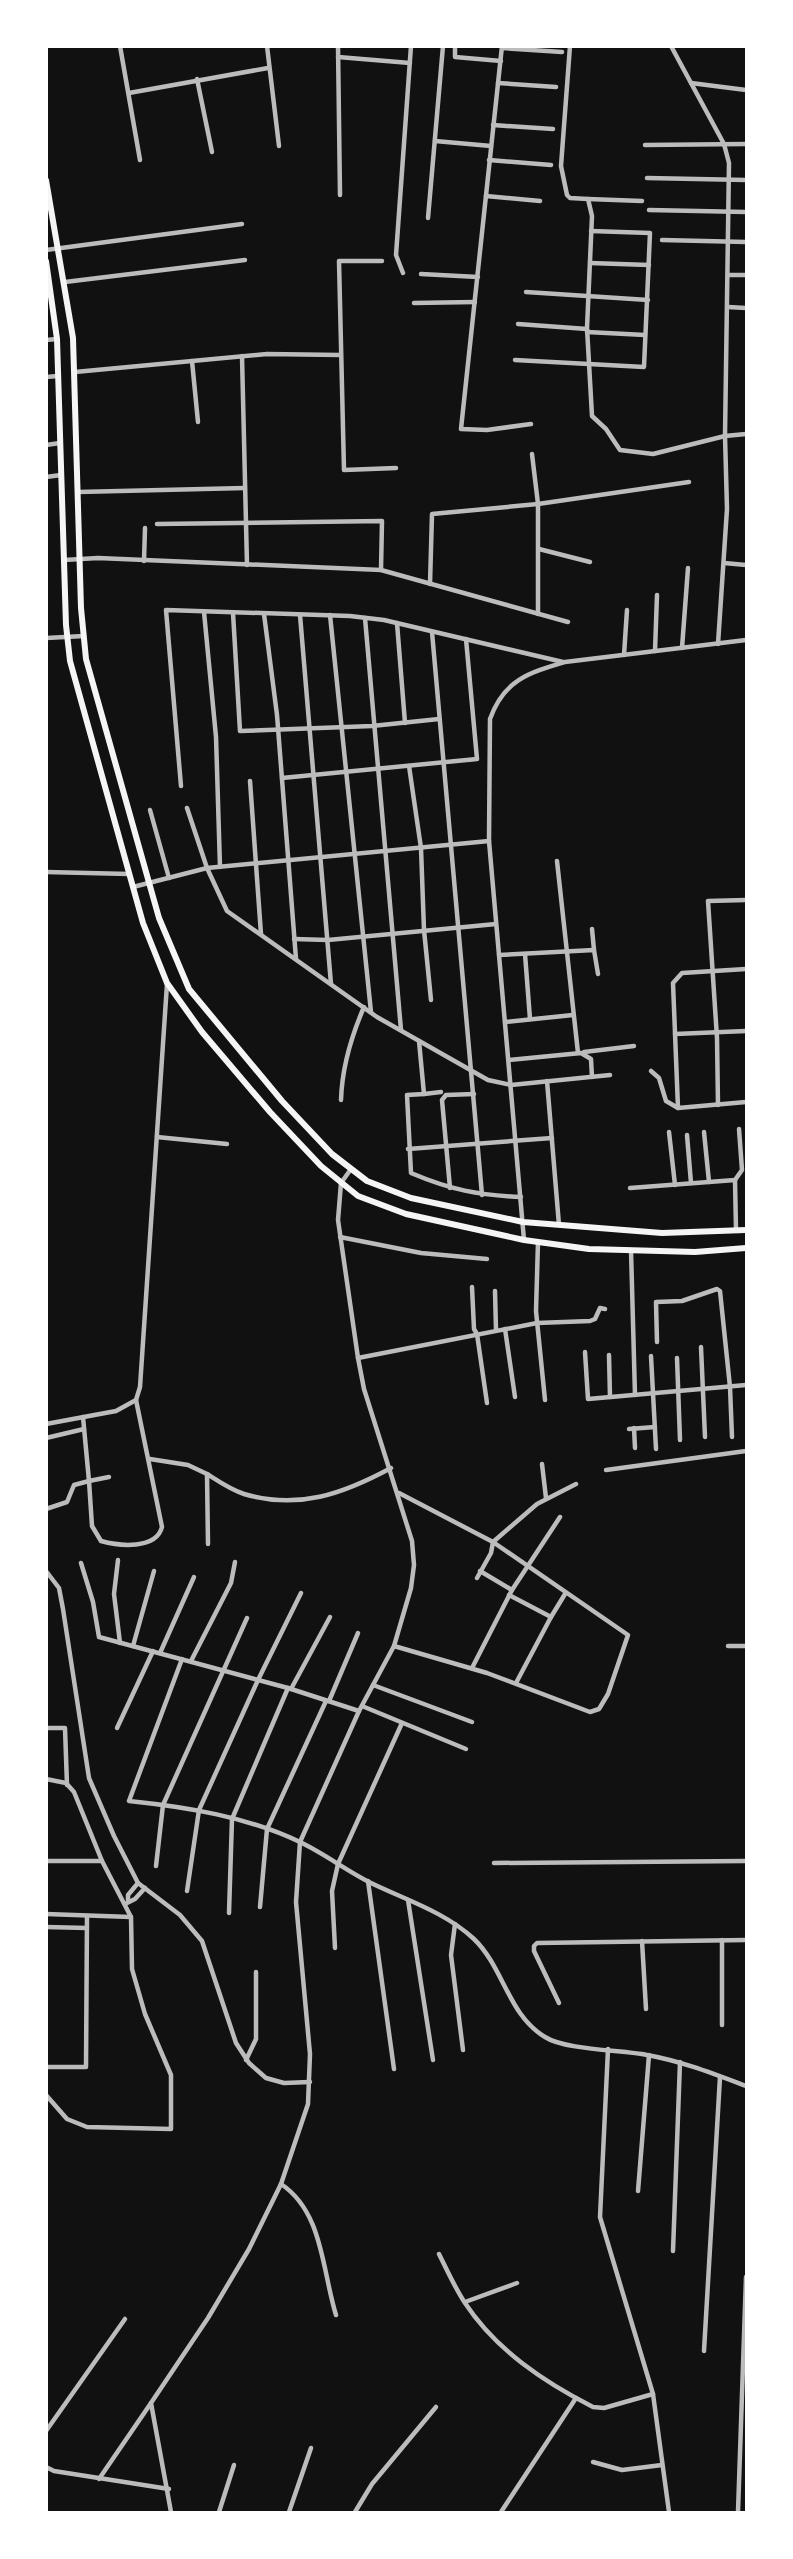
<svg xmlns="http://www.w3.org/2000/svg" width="793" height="2559" font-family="'IBM Plex Sans',sans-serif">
<rect width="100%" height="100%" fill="#111"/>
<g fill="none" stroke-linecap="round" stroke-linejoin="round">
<!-- minor -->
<g stroke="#bcbcbc" stroke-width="4.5">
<polyline points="120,46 140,160"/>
<polyline points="267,46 279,146"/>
<polyline points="338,46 340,195"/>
<polyline points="455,46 455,57 501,61"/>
<polyline points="502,46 461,429 487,430 531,424"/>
<polyline points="570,46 561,166 567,195 570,198 588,199 592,216 587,328 592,416 606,429 620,450 653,454 725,436 746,434"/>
<polyline points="671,46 724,144 729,163 725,436 727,509 718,644"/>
<polyline points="502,48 562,52"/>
<polyline points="338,57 410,63"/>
<polyline points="197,79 212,152"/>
<polyline points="498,83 556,87"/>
<polyline points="691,83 746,90"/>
<polyline points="129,93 268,68"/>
<polyline points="493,125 553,129"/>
<polyline points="435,141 491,146"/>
<polyline points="645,145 746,144"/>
<polyline points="489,160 551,165"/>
<polyline points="647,178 746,180"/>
<polyline points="486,196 540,201"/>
<polyline points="588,199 642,201"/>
<polyline points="649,210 746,212"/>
<polyline points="428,218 443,46"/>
<polyline points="662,240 746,242"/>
<polyline points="46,250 242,224"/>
<polyline points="382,261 339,261 344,470 396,468"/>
<polyline points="590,263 649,265"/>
<polyline points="403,273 396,255 411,46"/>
<polyline points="421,274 478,277"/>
<polyline points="729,275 746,275"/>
<polyline points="65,282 245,260"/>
<polyline points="526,292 648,300"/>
<polyline points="414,303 475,302"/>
<polyline points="728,307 746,308"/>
<polyline points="518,324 587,329"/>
<polyline points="587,332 645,335"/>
<polyline points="46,340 57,339"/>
<polyline points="242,356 247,565"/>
<polyline points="515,360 644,367 650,233 591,231"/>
<polyline points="192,361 198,422"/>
<polyline points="75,372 267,354 340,355"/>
<polyline points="46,377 58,376"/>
<polyline points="46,445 60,443"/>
<polyline points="46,477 61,475"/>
<polyline points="78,492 245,488"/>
<polyline points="157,524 382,521 381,570"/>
<polyline points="539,549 590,562"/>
<polyline points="64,560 98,558 381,570 568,622"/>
<polyline points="144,561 145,528"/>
<polyline points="724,563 746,565"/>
<polyline points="430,584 432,514 538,504 532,454"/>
<polyline points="204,612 216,737 220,867"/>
<polyline points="233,613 240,731 372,726 439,719"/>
<polyline points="264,614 277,715 296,959"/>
<polyline points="538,614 538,504 689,482"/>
<polyline points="300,615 331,984"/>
<polyline points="330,615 371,1012"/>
<polyline points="365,618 401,1030"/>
<polyline points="397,623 405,723"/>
<polyline points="432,632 482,1195"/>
<polyline points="46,638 84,636"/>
<polyline points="682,648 688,568"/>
<polyline points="655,651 657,595"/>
<polyline points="624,655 627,610"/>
<polyline points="409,766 421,848 424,930 431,1000"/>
<polyline points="282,778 477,759 466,639"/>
<polyline points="250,781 261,934"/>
<polyline points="181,786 166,610 350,616 384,620 563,662"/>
<polyline points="187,808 207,868 227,911 377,1017 488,1080 511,1085 610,1075"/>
<polyline points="150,810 169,878"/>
<polyline points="557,861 578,1053"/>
<polyline points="46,872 129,874"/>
<polyline points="133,887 207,868 489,841"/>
<polyline points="592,929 594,950"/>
<polyline points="294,939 328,940 496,924"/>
<polyline points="525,954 530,1019"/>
<polyline points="499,955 594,950 598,974"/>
<polyline points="505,1022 573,1015"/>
<polyline points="675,1034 746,1031"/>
<path d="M419,1041L424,1094L407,1095L411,1173C451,1190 478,1195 521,1197"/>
<polyline points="584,1052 634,1046"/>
<polyline points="509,1060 581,1053 591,1059 592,1077"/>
<polyline points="651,1071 659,1078 666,1101 678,1108 746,1102"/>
<polyline points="547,1081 559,1225"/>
<polyline points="424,1094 441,1092"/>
<path d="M341,1100C342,1068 351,1037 364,1007"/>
<polyline points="718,1105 717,1038 708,901 746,900"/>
<polyline points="678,1108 673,983 682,973 746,969"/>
<polyline points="669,1132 675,1185"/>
<polyline points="704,1132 709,1182"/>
<polyline points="687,1135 691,1183"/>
<polyline points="157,1137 227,1144"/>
<polyline points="408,1149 552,1138"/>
<polyline points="735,1180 742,1170 739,1129"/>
<polyline points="450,1188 442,1100 446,1095 474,1094"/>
<polyline points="630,1188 735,1180 736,1230"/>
<polyline points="340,1237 421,1253 487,1259"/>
<path d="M524,1240L489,841L490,719C504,680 528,673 565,662L746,640"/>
<polyline points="538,1242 536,1311 545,1400"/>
<polyline points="631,1250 635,1395"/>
<polyline points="472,1287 474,1329 477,1334 487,1403"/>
<polyline points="495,1291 496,1330"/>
<polyline points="505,1329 515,1397"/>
<polyline points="657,1342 656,1302 682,1301 717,1289 720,1291 730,1387 732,1437"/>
<polyline points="701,1347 705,1437"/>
<polyline points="585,1352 588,1399 746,1385"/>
<polyline points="609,1355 610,1397"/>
<polyline points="651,1356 656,1449"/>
<polyline points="358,1358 537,1323 590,1321 595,1319 600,1308 605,1309"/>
<polyline points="677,1358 680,1440"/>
<polyline points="83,1417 89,1481 109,1477"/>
<polyline points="46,1424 116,1411 136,1400 140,1387 167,984"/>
<polyline points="634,1428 635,1448"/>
<polyline points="629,1429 655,1427"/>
<polyline points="46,1438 84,1429"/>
<polyline points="150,1459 188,1465 207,1474 208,1544"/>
<polyline points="542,1464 546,1498"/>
<polyline points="606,1470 746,1451"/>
<path d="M207,1474C218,1481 231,1490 244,1494C298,1510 343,1494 391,1468"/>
<polyline points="399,1493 493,1542 537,1504 576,1484"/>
<path d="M46,1509L67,1502L74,1485L89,1481L92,1526L101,1541C119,1546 156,1550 162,1527L136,1400"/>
<polyline points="118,1560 114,1594 120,1643"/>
<polyline points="81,1563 93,1602 99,1637 288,1688 359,1711"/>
<polyline points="46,1571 59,1588 63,1609 89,1778 114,1836 138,1883 180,1915 202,1941 236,2043 249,2063 266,2078 284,2083 310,2082"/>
<polyline points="480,1571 512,1590 560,1517"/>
<polyline points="509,1595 551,1617 565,1594"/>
<polyline points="133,1646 154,1571"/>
<polyline points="394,1646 487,1673 590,1712 599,1709 608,1694 628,1635 493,1542 491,1553 477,1578"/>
<polyline points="728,1646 746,1646"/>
<polyline points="160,1653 194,1577"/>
<path d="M182,1659L129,1801C187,1807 248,1817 300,1842C325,1854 347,1871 371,1883C406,1900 445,1912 474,1939C504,1968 508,2015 545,2037C565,2050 622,2050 647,2055C681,2061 714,2074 746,2086"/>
<polyline points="191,1661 231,1583 235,1562"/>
<polyline points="472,1668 512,1590"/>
<polyline points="516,1683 551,1617"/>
<polyline points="373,1685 472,1722"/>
<polyline points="291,1689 330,1617"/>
<polyline points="329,1701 358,1633"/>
<polyline points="362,1706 466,1749"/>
<polyline points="46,1728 65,1728 67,1785"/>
<polyline points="117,1728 153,1651"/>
<polyline points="46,1779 66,1783 74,1792 102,1861 131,1917 132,1969 145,2014 171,2075 171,2129 87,2127 67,2119 46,2095"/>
<polyline points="46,1861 102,1861"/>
<polyline points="494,1863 746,1861"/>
<polyline points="156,1866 163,1805 247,1618"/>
<polyline points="368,1881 394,2069"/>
<polyline points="187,1891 199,1810 258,1680 301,1593"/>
<polyline points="128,1900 128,1895 138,1883"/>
<polyline points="408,1900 433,2060"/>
<polyline points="125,1904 135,1899 145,1888"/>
<polyline points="260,1907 267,1829 326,1701"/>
<polyline points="229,1913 232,1819 288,1688"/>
<polyline points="46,1914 131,1917"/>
<polyline points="455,1924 451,1955 463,2050"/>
<polyline points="46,1927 87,1928"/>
<polyline points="642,1941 646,2009"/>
<polyline points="335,1948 332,1891 338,1864 402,1723"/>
<polyline points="559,2003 534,1951 534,1946 537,1943 746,1940"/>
<polyline points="722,2025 722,1940"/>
<polyline points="608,2049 600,2217 653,2394 669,2512"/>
<polyline points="246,2060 256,2039 256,1972"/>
<polyline points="46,2067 86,2067 87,1916"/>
<path d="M281,2184C323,2212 322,2270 336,2315"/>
<polyline points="638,2191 649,2055"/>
<polyline points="673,2251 680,2062"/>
<path d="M439,2254C447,2270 455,2288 465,2303C496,2350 544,2382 593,2407L604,2408L653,2394"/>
<polyline points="465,2302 517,2283"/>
<polyline points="704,2351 720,2077"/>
<polyline points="46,2431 125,2319"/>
<polyline points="593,2462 622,2470 662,2465"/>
<polyline points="46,2467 54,2471 169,2489"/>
<polyline points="99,2479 151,2403"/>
<polyline points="171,2512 151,2403 208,2318 249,2249 281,2184 308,2104 310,2054 296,1902 300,1842 359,1711 394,1646 411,1588 414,1565 412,1541 364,1389 358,1358 338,1220 341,1183 351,1169"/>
<polyline points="219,2512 234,2465"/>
<polyline points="289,2512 311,2448"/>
<polyline points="355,2512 372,2484 436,2407"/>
<polyline points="501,2512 576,2398"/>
<polyline points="738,2512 746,2277"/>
</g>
<!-- secondary -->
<g stroke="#f5f5f5" stroke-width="6">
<polyline points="46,180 73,338 81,608 86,659 159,918 189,989 282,1101 332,1154 367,1181 411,1198 523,1222 662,1233 746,1230"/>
<polyline points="46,261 57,339 66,625 70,661 143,923 167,983 202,1032 270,1112 321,1166 358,1196 406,1214 524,1240 589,1249 695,1252 746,1248"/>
</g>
</g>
<!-- border -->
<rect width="793" height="2559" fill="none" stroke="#ffffff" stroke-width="96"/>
</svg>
